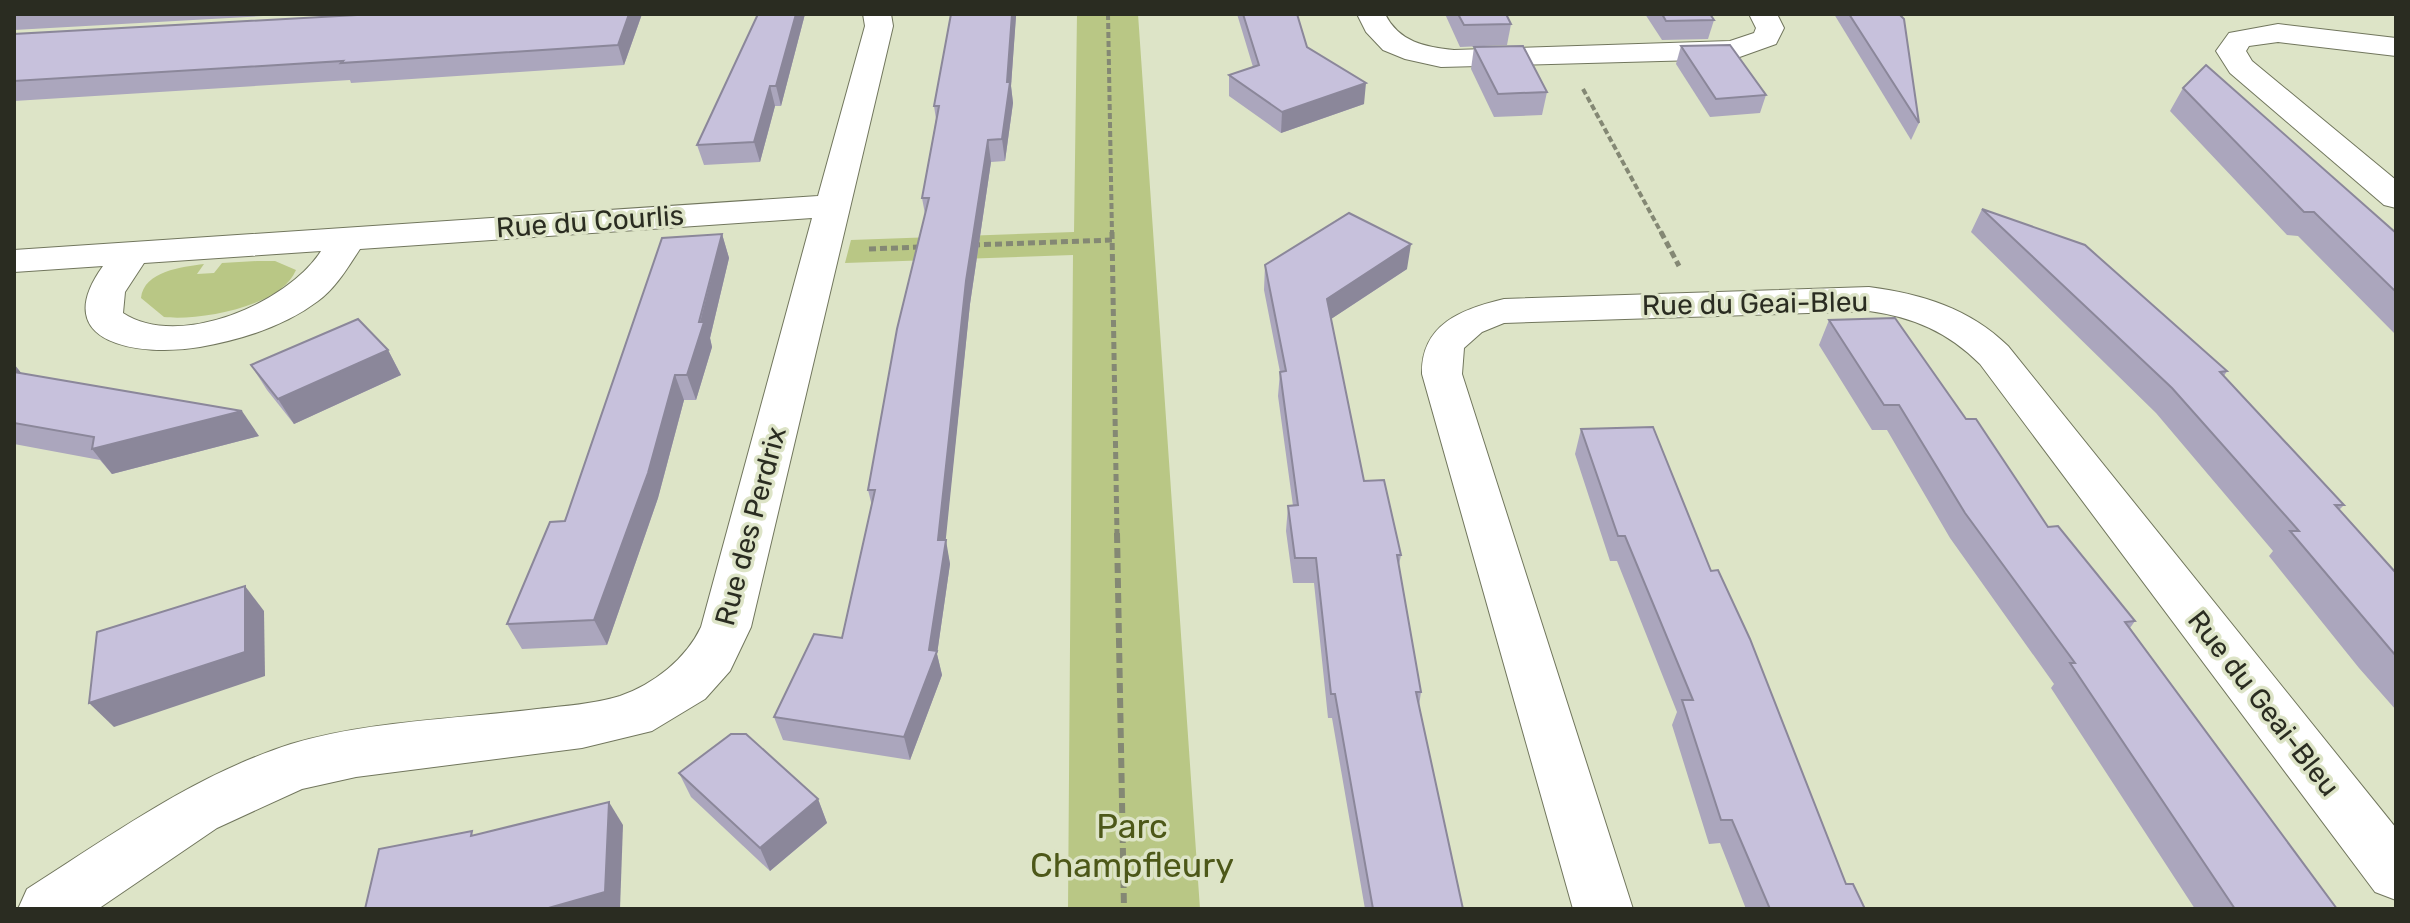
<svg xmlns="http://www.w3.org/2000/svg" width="2410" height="923" font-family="Rubik,sans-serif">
<rect width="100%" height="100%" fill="#dde4c7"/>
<!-- green -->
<g fill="#b9c785">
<polygon points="1077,14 1138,14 1200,909 1068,909 1073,255 845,263 851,240 1074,232"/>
<path d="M257,261H275L296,270C281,307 199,321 164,317L141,298C144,271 182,267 204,264L197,274L214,273L222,263Z"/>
</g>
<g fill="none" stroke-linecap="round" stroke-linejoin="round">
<defs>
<g id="minor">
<path d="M863,14H891L893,26L751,627L730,671L705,699L652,731L582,748L356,777L302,789L217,828L98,909H18L27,889C112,835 194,775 291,744C367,721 458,719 537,709C564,706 594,704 620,696C654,684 686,659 701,627L812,218L360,249C348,267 336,288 318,301C285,326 240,340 200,347C142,357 46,345 103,266L14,272V250L818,196L865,26ZM321,251C288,303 179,350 123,313L125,292L144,263Z"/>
<path d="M1357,14H1385C1399,42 1425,47 1454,50L1730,41L1754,33L1756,28L1749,14H1777L1784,28L1776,44L1734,59L1441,67L1405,59L1383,50L1366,32Z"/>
<polygon points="2278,24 2396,38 2396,56 2278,42 2249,46 2246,51 2252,61 2396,180 2396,208 2384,205 2230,73 2216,51 2229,33"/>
<path d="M1869,287C1922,294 1969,308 2008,346L2396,828V900L2375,892L1980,364C1948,332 1913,317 1869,311L1504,323L1482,332L1464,348L1462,374L1633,909H1573L1422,374C1421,324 1462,309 1504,299Z"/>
</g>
</defs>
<!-- minor casing -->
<use href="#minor" stroke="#71765d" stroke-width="2"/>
<!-- path-far2 -->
<g stroke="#848874" stroke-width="4" stroke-dasharray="6 3" stroke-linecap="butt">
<polyline points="1108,14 1112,234"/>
<polyline points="1583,89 1662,234"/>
</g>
<!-- path-far1 -->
<g stroke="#848874" stroke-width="5" stroke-dasharray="7 4" stroke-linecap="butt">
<polyline points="1112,232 1117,535"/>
<polyline points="1661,232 1679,266"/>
<polyline points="973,245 1112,240"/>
<polyline points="869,249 923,247"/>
</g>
<!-- path -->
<polyline stroke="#848874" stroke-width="6" stroke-dasharray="10 5" stroke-linecap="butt" points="1117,533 1124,909"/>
<!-- minor -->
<use href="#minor" fill="#fff" fill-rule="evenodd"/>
</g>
<!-- wall -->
<g fill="#aba6bd">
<polygon points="14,14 300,14 14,30"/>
<polygon points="642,14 624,65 351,83 350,80 14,101 14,34"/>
<polygon points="805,14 781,106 775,106 760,162 704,165 697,145"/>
<polygon points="951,14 1016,14 1011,86 1013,103 1005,161 991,162 970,304 945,540 950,564 937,654 942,675 910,760 783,740 774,717 842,638 872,506 868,490 925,214 922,198 936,119 934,106"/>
<polygon points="1237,14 1297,14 1307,47 1364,104 1281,133 1229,96 1229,75 1253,67"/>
<polygon points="1445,14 1506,14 1511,24 1507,45 1460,47"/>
<polygon points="1645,14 1710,14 1714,20 1708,39 1662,40"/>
<polygon points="1834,14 1899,14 1919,123 1911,140"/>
<polygon points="1681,46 1766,95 1760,113 1710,117 1676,64"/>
<polygon points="1474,47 1547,92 1542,115 1494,117 1471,69"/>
<polygon points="2183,88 2396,233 2396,335 2298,236 2287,235 2170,111"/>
<polygon points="1982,209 2227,371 2224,376 2344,505 2339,510 2396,573 2396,710 2359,668 2269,556 2273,551 2156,413 1971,232"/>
<polygon points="722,234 729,258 710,338 712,347 696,400 684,400 658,498 607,645 522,649 507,624"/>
<polygon points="1265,265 1407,269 1331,319 1364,481 1401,555 1399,565 1421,692 1419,706 1463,909 1365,909 1332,718 1328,718 1314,583 1293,583 1286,531 1288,506 1293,506 1278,396 1280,372 1264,290"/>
<polygon points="1829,320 1966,419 2048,527 2135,621 2130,628 2337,909 2195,909 2051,688 2054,684 1950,538 1887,430 1872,430 1819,345"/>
<polygon points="388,350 401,375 294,424 267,390 251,365"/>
<polygon points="14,364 21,373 259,436 112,474 100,460 14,444"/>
<polygon points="1581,429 1711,571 1846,884 1865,909 1746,909 1720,843 1709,844 1672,725 1677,712 1617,561 1610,561 1575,454"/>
<polygon points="679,773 818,799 827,823 770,871 691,797"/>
</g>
<!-- shaded-wall -->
<g fill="#8b879a">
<polygon points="629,14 642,14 624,65 618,45"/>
<polygon points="796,14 805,14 781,106 776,86"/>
<polygon points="1012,14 1016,14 1016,17 1011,86 1013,103 1005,161 1002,139"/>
<polygon points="1366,83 1364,104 1281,133 1282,112"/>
<polygon points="770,86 775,106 760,162 754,142"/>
<polygon points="988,140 991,162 970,304 945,547 946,540 950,564 937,654 942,675 910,760 904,737 929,650 938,540 966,281"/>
<polygon points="722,234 729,258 710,338 712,347 696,400 687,375"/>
<polygon points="1411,244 1407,269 1325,323 1327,299"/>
<polygon points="388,350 401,375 294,424 278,399"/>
<polygon points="14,364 26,379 14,388"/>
<polygon points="675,375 684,400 658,498 607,645 594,620"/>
<polygon points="242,411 259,436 112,474 92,449"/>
<polygon points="245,586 264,611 265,676 114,727 89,703"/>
<polygon points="818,799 827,823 770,871 760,848"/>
<polygon points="609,802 623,825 620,909 545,909"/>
</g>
<!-- building -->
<g fill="#c7c1dc" stroke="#8b879a" stroke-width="2">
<polygon points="375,14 629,14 618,45 341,63 343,61 14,81 14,34"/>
<polygon points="758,14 796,14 776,86 770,86 754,142 697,145"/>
<polygon points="951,14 1012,14 1007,82 1010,82 1002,139 988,140 966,281 938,540 946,540 929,650 937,651 904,737 774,717 814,634 842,638 875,490 868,490 897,329 929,198 922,198 939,106 934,106"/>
<polygon points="1243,14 1297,14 1307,47 1366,83 1282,112 1229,75 1259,65"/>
<polygon points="1458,14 1506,14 1511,24 1464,25"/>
<polygon points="1662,14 1710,14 1714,20 1666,21"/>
<polygon points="1849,14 1899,14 1904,19 1919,123"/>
<polygon points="1730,45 1766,95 1716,99 1681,46"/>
<polygon points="1523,46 1547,92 1498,94 1474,47"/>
<polygon points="2206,65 2396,233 2396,292 2314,212 2304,212 2183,88"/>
<polygon points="1982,209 2085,245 2227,371 2220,372 2344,505 2335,505 2396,573 2396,656 2290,531 2299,531 2172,388"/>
<polygon points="1349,213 1411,244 1327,299 1364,481 1384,480 1401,555 1397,555 1421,692 1416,692 1463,909 1373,909 1335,694 1331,694 1316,558 1295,558 1288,506 1298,505 1280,372 1286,371 1265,265"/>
<polygon points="722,234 699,322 704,322 687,375 675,375 648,473 594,620 507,624 550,522 565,521 662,238"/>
<polygon points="1895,318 1966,419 1976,419 2048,527 2058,526 2135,621 2125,622 2337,909 2235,909 2070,663 2075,663 1965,513 1899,405 1884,405 1829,320"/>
<polygon points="358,319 388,350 278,399 251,365"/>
<polygon points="14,372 242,411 92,449 94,437 14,423"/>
<polygon points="1653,427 1711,571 1718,570 1750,639 1846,884 1853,884 1865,909 1770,909 1732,820 1721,820 1682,700 1693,700 1625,536 1618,536 1581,429"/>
<polygon points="245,586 245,652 89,703 97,632"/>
<polygon points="731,734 746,734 818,799 760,848 679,773"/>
<polygon points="609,802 605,892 545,909 365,909 379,849 472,831 471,836"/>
</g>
<g text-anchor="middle" stroke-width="7" stroke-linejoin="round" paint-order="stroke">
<!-- street labels -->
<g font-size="28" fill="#2a2c21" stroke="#dde4c7">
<text transform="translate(590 221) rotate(-4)" y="10">Rue du Courlis</text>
<text transform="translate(1755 303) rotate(-1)" y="10">Rue du Geai-Bleu</text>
<text transform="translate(750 526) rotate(-75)" y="10">Rue des Perdrix</text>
<text transform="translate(2264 703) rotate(52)" y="10">Rue du Geai-Bleu</text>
</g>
<!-- near-park labels -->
<g font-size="34" fill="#4d5819" stroke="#dde4c7">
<text x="1132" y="838">Parc<tspan x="1132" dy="39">Champfleury</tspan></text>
</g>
</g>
<!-- border -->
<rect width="2410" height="923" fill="none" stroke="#2a2c21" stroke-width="32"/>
</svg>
